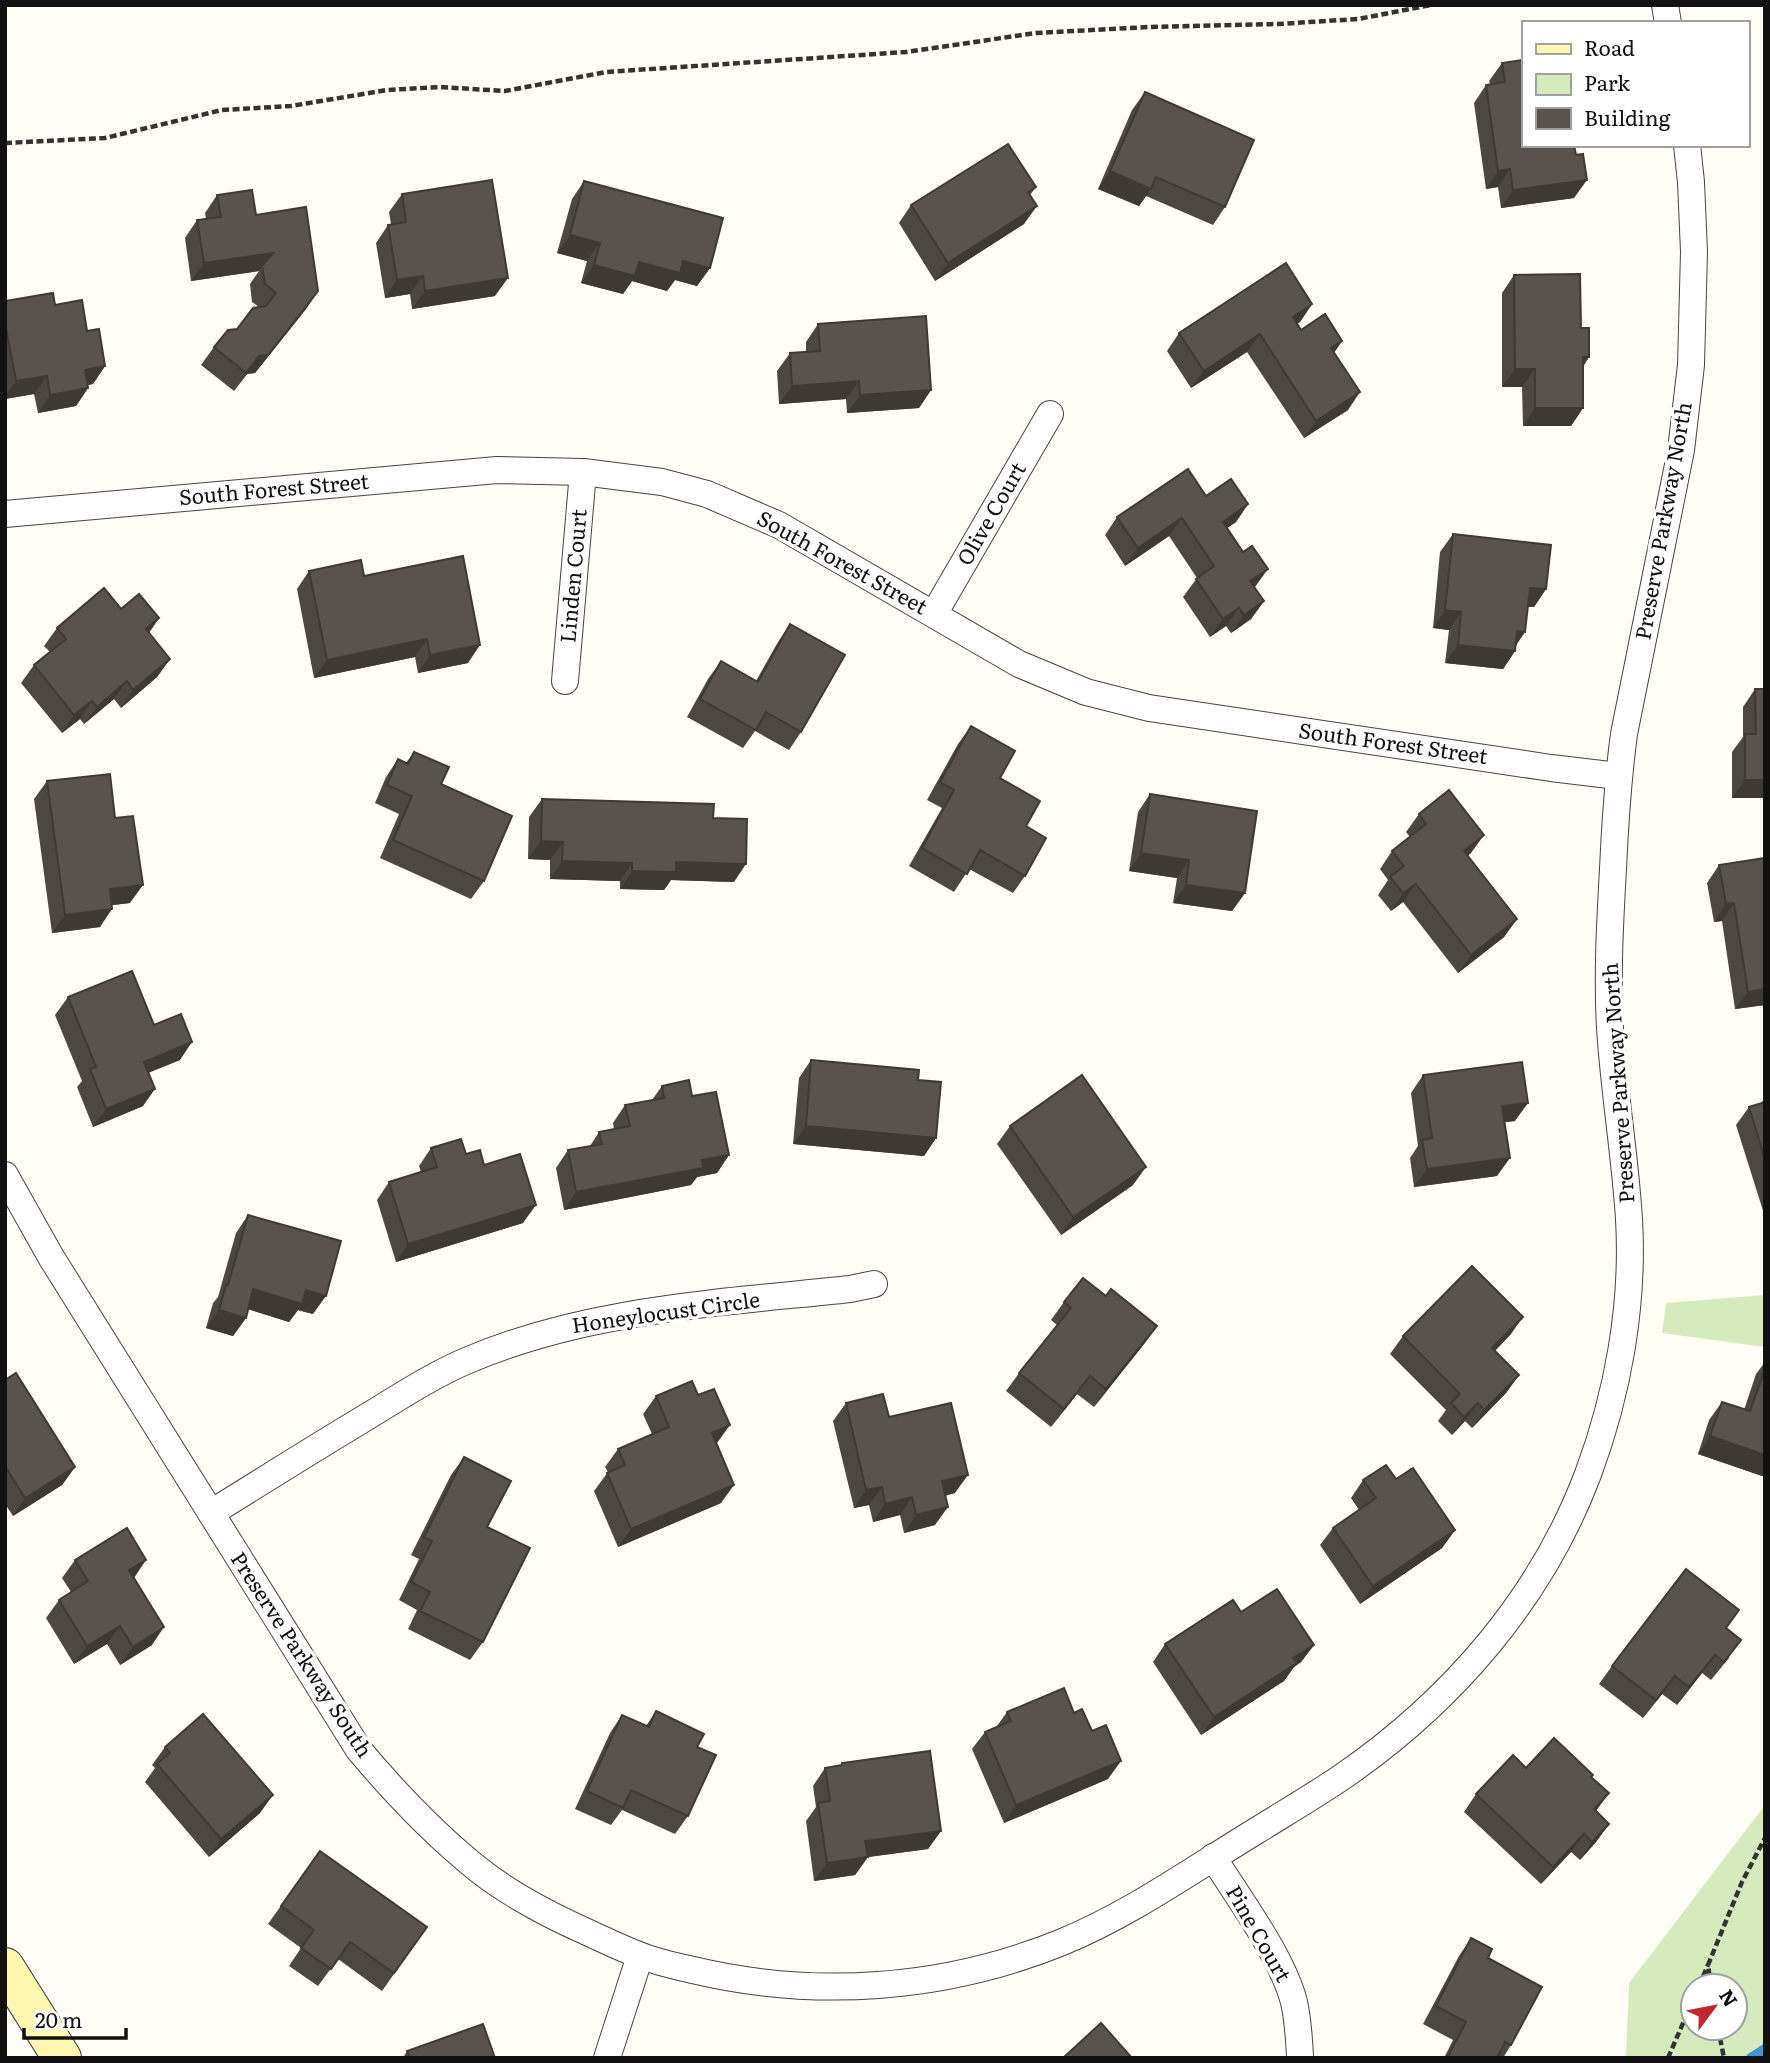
<svg xmlns="http://www.w3.org/2000/svg" width="1770" height="2063" font-family="Literata,serif">
<rect width="100%" height="100%" fill="#fffdf5"/>
<!-- green -->
<g fill="#d5ebbd" fill-rule="evenodd">
<polygon points="1765,1295 1765,1347 1662,1333 1666,1303"/>
<path d="M1765,1805V2058H1626L1629,1983ZM1693,1986H1735V2028H1693Z"/>
</g>
<g fill="none" stroke-linecap="round" stroke-linejoin="round">
<!-- stream -->
<polyline stroke="#3f96cf" stroke-width="10" points="1751,2058 1765,2049"/>
<defs>
<g id="street">
<polyline points="1665,5 1668,23"/>
<polyline points="5,514 497,470 583,472 662,482 707,494 779,525 1019,664 1086,692 1149,708 1551,768 1618,776"/>
<polyline points="934,614 1050,414"/>
<polyline points="565,681 583,472"/>
<path d="M5,1175L51,1257L359,1750C396,1794 435,1835 479,1870C512,1896 549,1915 587,1932C604,1940 621,1948 639,1955C656,1962 675,1966 693,1970C815,1999 943,1990 1060,1943C1129,1915 1192,1870 1256,1831C1285,1813 1314,1796 1342,1777C1451,1702 1541,1599 1588,1474C1618,1394 1634,1305 1629,1219C1625,1155 1614,1092 1610,1028C1607,975 1610,922 1613,869C1615,824 1618,779 1624,734L1681,450L1691,365L1694,252L1691,182L1687,145"/>
<path d="M211,1513C261,1482 310,1451 360,1421C395,1400 429,1377 466,1361C587,1309 720,1303 850,1289L874,1284"/>
<path d="M1213,1857C1239,1899 1282,1956 1294,2002C1298,2020 1299,2037 1300,2056"/>
<polyline points="607,2058 640,1956"/>
</g>
<polyline id="secondary" points="5,1967 62,2058"/>
</defs>
<!-- street casing -->
<use href="#street" stroke="#444" stroke-width="28"/>
<!-- secondary casing -->
<use href="#secondary" stroke="#333" stroke-width="40"/>
<!-- path -->
<g stroke="#333" stroke-width="4.5" stroke-dasharray="7 3.5" stroke-linecap="butt">
<polyline points="5,143 105,138 222,110 291,106 387,90 440,87 505,91 606,72 906,52 1036,33 1149,27 1278,24 1358,19 1431,5"/>
<polyline points="1699,1986 1708,1965"/>
<polyline points="1711,1986 1708,1965 1742,1882 1765,1838"/>
<polyline points="1718,2028 1724,2058"/>
<polyline points="1668,2058 1693,2000"/>
</g>
<!-- street -->
<use href="#street" stroke="#fff" stroke-width="26"/>
<!-- secondary -->
<use href="#secondary" stroke="#fff6b0" stroke-width="38"/>
</g>
<!-- wall -->
<g fill="#4d4742">
<polygon points="1502,63 1576,155 1574,198 1501,208 1498,187 1486,189 1474,103 1486,85 1490,84 1489,81"/>
<polygon points="1145,92 1225,207 1213,225 1146,196 1139,206 1098,189 1132,110"/>
<polygon points="584,181 710,268 697,286 675,280 667,291 632,281 623,294 581,283 587,261 557,253 572,199"/>
<polygon points="1036,187 1030,195 1024,224 935,281 899,223 911,205"/>
<polygon points="402,194 495,296 412,309 410,294 385,298 376,243 388,225 391,224 389,212"/>
<polygon points="217,195 256,215 318,291 306,309 255,373 247,374 234,391 201,365 214,347 237,329 259,307 252,302 250,284 259,271 191,281 185,238 197,220 206,219 205,213"/>
<polygon points="1514,275 1581,328 1589,357 1583,367 1583,408 1571,426 1523,426 1522,387 1502,387 1502,293"/>
<polygon points="5,301 55,305 87,331 105,366 93,384 88,385 88,388 76,406 38,413 34,394 5,399"/>
<polygon points="1312,304 1300,322 1297,324 1301,330 1342,341 1334,352 1348,410 1304,438 1247,352 1191,388 1167,351 1179,333"/>
<polygon points="818,324 931,390 919,408 847,413 846,399 779,404 777,371 790,353 806,352 806,342"/>
<polygon points="1206,496 1248,504 1236,522 1227,528 1255,587 1254,588 1264,601 1251,619 1231,633 1226,626 1210,637 1183,597 1197,578 1169,536 1125,566 1105,535 1117,517"/>
<polygon points="1453,534 1546,589 1534,607 1528,607 1516,646 1515,651 1503,669 1445,663 1449,630 1433,628 1440,552"/>
<polygon points="309,571 364,576 468,663 418,673 415,657 314,678 297,589"/>
<polygon points="121,609 159,618 149,633 170,659 157,677 121,708 114,699 84,724 80,719 62,733 21,683 34,665 50,652 44,646 57,628"/>
<polygon points="790,624 801,732 789,750 755,731 743,748 687,717 708,679 721,661 756,681 778,642"/>
<polygon points="1755,689 1765,689 1765,798 1732,798 1732,752 1743,737 1743,707"/>
<polygon points="971,726 1026,826 1025,876 1013,893 969,869 954,892 909,866 942,808 927,800 958,744"/>
<polygon points="414,752 441,784 484,881 471,899 380,858 399,814 375,803 386,777 398,759 406,763"/>
<polygon points="47,781 115,818 130,903 112,905 100,927 52,933 34,799"/>
<polygon points="1150,794 1245,893 1232,911 1173,903 1177,878 1129,871 1138,812"/>
<polygon points="542,799 713,818 734,882 671,880 664,890 620,889 620,881 550,879 550,860 528,859 529,817"/>
<polygon points="1419,814 1471,853 1467,856 1517,919 1504,937 1458,973 1403,902 1391,911 1378,895 1388,880 1380,869 1392,851 1410,837 1406,832"/>
<polygon points="1765,858 1765,1005 1735,1009 1722,921 1714,922 1707,883 1719,865"/>
<polygon points="68,997 154,1025 180,1060 149,1072 143,1106 93,1127 77,1087 82,1081 55,1015"/>
<polygon points="811,1060 918,1080 936,1138 924,1156 793,1144 799,1078"/>
<polygon points="1423,1075 1515,1121 1505,1122 1497,1176 1414,1187 1410,1158 1418,1146 1411,1093"/>
<polygon points="662,1086 692,1096 729,1155 717,1173 697,1177 691,1185 564,1210 556,1168 568,1150 590,1146 599,1132 614,1129 613,1123 625,1105 652,1100"/>
<polygon points="1765,1098 1765,1217 1736,1125 1749,1107 1761,1103"/>
<polygon points="1010,1126 1133,1185 1061,1235 997,1144"/>
<polygon points="431,1148 466,1154 523,1223 396,1262 377,1200 389,1182 421,1172 419,1166"/>
<polygon points="248,1215 313,1314 298,1310 289,1322 248,1309 246,1318 233,1336 206,1328 213,1303 218,1297 236,1233"/>
<polygon points="1106,1296 1157,1326 1144,1344 1094,1407 1077,1394 1051,1427 1006,1391 1019,1373 1057,1325 1051,1320 1064,1302"/>
<polygon points="1511,1334 1495,1351 1519,1375 1506,1393 1472,1428 1465,1421 1452,1435 1438,1421 1446,1410 1390,1354 1403,1336"/>
<polygon points="1765,1362 1765,1477 1698,1454 1709,1420 1722,1402 1744,1410 1756,1374"/>
<polygon points="5,1380 75,1467 62,1485 13,1516 5,1504"/>
<polygon points="656,1396 717,1443 716,1443 721,1503 618,1547 594,1491 608,1472 605,1467 618,1449 652,1434 643,1414"/>
<polygon points="846,1403 889,1417 955,1493 945,1496 935,1525 904,1533 900,1515 873,1522 869,1505 854,1508 833,1421"/>
<polygon points="464,1457 487,1527 483,1642 470,1660 408,1629 417,1610 399,1600 419,1559 411,1555 451,1475"/>
<polygon points="1396,1479 1455,1530 1442,1548 1360,1604 1320,1545 1333,1528 1359,1510 1351,1498 1363,1480"/>
<polygon points="75,1560 134,1577 152,1645 120,1665 107,1644 74,1664 46,1618 59,1600 71,1592 62,1578"/>
<polygon points="1241,1612 1314,1645 1301,1662 1294,1667 1284,1681 1201,1735 1153,1662 1165,1644"/>
<polygon points="1727,1628 1729,1658 1711,1680 1702,1673 1677,1705 1662,1694 1643,1718 1599,1684 1612,1666"/>
<polygon points="656,1711 697,1747 688,1816 675,1834 622,1810 611,1825 575,1809 610,1733 622,1715 646,1726"/>
<polygon points="1007,1712 1074,1713 1108,1779 1004,1823 972,1749 985,1732 997,1726"/>
<polygon points="165,1747 260,1813 209,1857 145,1782 155,1768 152,1765"/>
<polygon points="842,1763 941,1831 928,1849 868,1857 855,1875 814,1881 806,1821 816,1807 813,1786 825,1768 840,1766"/>
<polygon points="1526,1768 1592,1777 1596,1811 1609,1824 1596,1842 1580,1860 1571,1852 1541,1884 1464,1812 1476,1794"/>
<polygon points="320,1851 427,1927 382,1991 338,1959 318,1986 289,1966 301,1948 268,1924"/>
<polygon points="1471,1938 1488,1958 1511,2045 1503,2058 1444,2058 1453,2040 1423,2024 1459,1956"/>
<polygon points="407,2051 495,2058 403,2058"/>
</g>
<!-- shaded-wall -->
<g fill="#3f3936">
<polygon points="1510,169 1498,187 1486,189 1498,171"/>
<polygon points="1110,171 1151,189 1139,206 1098,189"/>
<polygon points="1587,180 1574,198 1501,208 1513,190"/>
<polygon points="1037,206 1024,224 935,281 948,263"/>
<polygon points="570,235 600,243 587,261 557,253"/>
<polygon points="273,253 259,271 191,281 204,263"/>
<polygon points="683,261 710,268 697,286 675,280 667,291 632,281 623,294 581,283 594,265 639,262"/>
<polygon points="423,276 410,294 385,298 397,280"/>
<polygon points="508,278 495,296 412,309 425,291"/>
<polygon points="318,291 306,309 255,373 247,374 234,391 259,356"/>
<polygon points="1312,304 1300,322 1280,335 1293,317"/>
<polygon points="1260,334 1247,352 1191,388 1204,371"/>
<polygon points="1342,341 1330,359 1331,348"/>
<polygon points="1583,357 1589,357 1577,375"/>
<polygon points="105,366 93,384 73,388 85,370"/>
<polygon points="1515,369 1535,369 1522,387 1502,387"/>
<polygon points="47,376 34,394 5,399 5,396 16,381"/>
<polygon points="859,381 846,399 779,404 792,386"/>
<polygon points="88,388 76,406 38,413 50,395"/>
<polygon points="931,390 919,408 847,413 860,395"/>
<polygon points="1360,392 1348,410 1304,438 1316,421"/>
<polygon points="1535,408 1583,408 1571,426 1523,426"/>
<polygon points="1248,504 1236,522 1210,540 1223,522"/>
<polygon points="1182,518 1169,536 1125,566 1138,548"/>
<polygon points="1268,569 1255,587 1237,599 1250,581"/>
<polygon points="1530,588 1546,589 1534,607 1518,606"/>
<polygon points="1264,601 1251,619 1231,633 1244,615"/>
<polygon points="1239,608 1226,626 1210,637 1223,619"/>
<polygon points="1445,610 1461,612 1449,630 1433,628"/>
<polygon points="159,618 146,636 146,629"/>
<polygon points="1517,631 1525,632 1513,650"/>
<polygon points="427,639 415,657 314,678 327,660"/>
<polygon points="480,645 468,663 418,673 430,655"/>
<polygon points="1458,645 1515,651 1503,669 1445,663"/>
<polygon points="170,659 157,677 121,708 133,690"/>
<polygon points="127,681 114,699 84,724 97,707"/>
<polygon points="92,701 80,719 62,733 74,715"/>
<polygon points="1745,780 1765,780 1765,798 1732,798"/>
<polygon points="1484,835 1471,853 1451,869 1464,851"/>
<polygon points="541,841 563,842 550,860 528,859"/>
<polygon points="1141,853 1189,860 1177,878 1129,871"/>
<polygon points="562,861 632,863 620,881 550,879"/>
<polygon points="676,862 746,864 734,882 671,880 664,890 620,889 632,871"/>
<polygon points="1416,884 1403,902 1391,911 1403,893"/>
<polygon points="143,885 130,903 97,907 110,889"/>
<polygon points="1186,885 1245,893 1232,911 1173,903"/>
<polygon points="1734,903 1722,921 1714,922 1726,904"/>
<polygon points="112,909 100,927 52,933 65,915"/>
<polygon points="1517,919 1504,937 1458,973 1471,955"/>
<polygon points="1765,989 1765,1005 1735,1009 1748,992"/>
<polygon points="192,1042 180,1060 131,1080 144,1062"/>
<polygon points="155,1089 143,1106 93,1127 106,1109"/>
<polygon points="1528,1103 1515,1121 1490,1124 1502,1106"/>
<polygon points="806,1126 936,1138 924,1156 793,1144"/>
<polygon points="729,1155 717,1173 697,1177 691,1185 564,1210 576,1192 702,1160"/>
<polygon points="1510,1158 1497,1176 1414,1187 1427,1169"/>
<polygon points="1146,1167 1133,1185 1061,1235 1073,1217"/>
<polygon points="536,1205 523,1223 396,1262 408,1244"/>
<polygon points="253,1289 306,1290 326,1296 313,1314 298,1310 289,1322 241,1307"/>
<polygon points="219,1310 246,1318 233,1336 206,1328"/>
<polygon points="1523,1317 1511,1334 1480,1366 1492,1348"/>
<polygon points="1157,1326 1144,1344 1094,1407 1106,1389"/>
<polygon points="1519,1375 1506,1393 1472,1428 1484,1410"/>
<polygon points="1090,1376 1077,1394 1051,1427 1064,1409"/>
<polygon points="1478,1403 1465,1421 1452,1435 1464,1417"/>
<polygon points="730,1425 717,1443 699,1451 712,1433"/>
<polygon points="1710,1436 1765,1455 1765,1477 1698,1454"/>
<polygon points="75,1467 62,1485 13,1516 25,1498"/>
<polygon points="968,1475 955,1493 929,1499 942,1481"/>
<polygon points="734,1485 721,1503 618,1547 631,1529"/>
<polygon points="882,1487 869,1505 854,1508 866,1490"/>
<polygon points="912,1497 900,1515 873,1522 885,1504"/>
<polygon points="948,1507 935,1525 904,1533 916,1515"/>
<polygon points="1455,1530 1442,1548 1360,1604 1373,1586"/>
<polygon points="146,1560 134,1578 129,1570"/>
<polygon points="120,1626 107,1644 74,1664 87,1646"/>
<polygon points="164,1627 152,1645 120,1665 133,1647"/>
<polygon points="1314,1645 1301,1662 1294,1667 1284,1681 1201,1735 1214,1717 1293,1658"/>
<polygon points="1715,1655 1702,1673 1677,1705 1689,1687"/>
<polygon points="1675,1676 1662,1694 1643,1718 1656,1700"/>
<polygon points="1121,1761 1108,1779 1004,1823 1016,1805"/>
<polygon points="1609,1793 1596,1811 1581,1827 1594,1809"/>
<polygon points="273,1795 260,1813 209,1857 221,1839"/>
<polygon points="1609,1824 1596,1842 1580,1860 1592,1842"/>
<polygon points="941,1831 928,1849 853,1859 865,1841"/>
<polygon points="1584,1834 1571,1852 1541,1884 1553,1867"/>
<polygon points="868,1857 855,1875 814,1881 827,1863"/>
</g>
<!-- building -->
<g fill="#5a524d" stroke="#3f3936" stroke-width="2">
<polygon points="1523,60 1523,145 1574,145 1576,155 1583,154 1587,180 1513,190 1510,169 1498,171 1486,85 1505,82 1502,63"/>
<polygon points="1145,92 1254,140 1225,207 1156,177 1151,189 1110,171"/>
<polygon points="1008,144 1036,187 1028,192 1037,206 948,263 911,205"/>
<polygon points="492,180 508,278 425,291 423,276 397,280 388,225 406,222 402,194"/>
<polygon points="584,181 723,218 710,268 683,261 680,273 639,262 635,276 594,265 600,243 570,235"/>
<polygon points="252,190 256,215 306,207 318,291 268,355 259,356 246,373 214,347 228,330 237,329 253,308 266,306 276,293 265,284 262,266 273,253 204,263 197,220 221,217 217,195"/>
<polygon points="1286,263 1312,304 1293,317 1301,330 1325,314 1342,341 1331,348 1360,392 1316,421 1260,334 1204,371 1179,333"/>
<polygon points="1580,274 1581,328 1589,328 1589,357 1583,357 1583,408 1535,408 1535,369 1515,369 1514,275"/>
<polygon points="53,293 55,305 82,300 87,331 99,329 105,366 85,370 88,388 50,395 47,376 16,381 5,323 5,301"/>
<polygon points="926,316 931,390 860,395 859,381 792,386 790,353 820,351 818,324"/>
<polygon points="1188,469 1206,496 1231,479 1248,504 1223,522 1243,552 1252,546 1268,569 1250,581 1264,601 1244,615 1239,608 1223,619 1196,579 1214,566 1182,518 1138,548 1117,517"/>
<polygon points="1453,534 1551,545 1546,589 1530,588 1525,632 1517,631 1515,651 1458,645 1461,612 1445,610"/>
<polygon points="463,556 480,645 430,655 427,639 327,660 309,571 361,560 364,576"/>
<polygon points="104,588 121,609 139,594 159,618 146,629 170,659 133,690 127,681 97,707 92,701 74,715 34,665 66,639 57,628"/>
<polygon points="790,624 845,655 801,732 766,712 756,730 700,699 721,661 758,682"/>
<polygon points="1755,689 1765,689 1765,780 1745,780 1745,734 1756,734"/>
<polygon points="971,726 1015,751 1000,778 1040,801 1026,826 1046,838 1025,876 980,850 967,874 922,848 954,790 940,782"/>
<polygon points="414,752 449,767 441,784 512,816 484,881 393,840 412,796 387,785 398,759 408,764"/>
<polygon points="110,774 115,818 133,816 143,885 110,889 112,909 65,915 47,781"/>
<polygon points="1449,790 1484,835 1464,851 1517,919 1471,955 1416,884 1403,893 1390,877 1404,866 1392,851 1426,824 1419,814"/>
<polygon points="1150,794 1257,811 1245,893 1186,885 1189,860 1141,853"/>
<polygon points="542,799 714,804 713,818 747,819 746,864 676,862 676,872 632,871 632,863 562,861 563,842 541,841"/>
<polygon points="1765,858 1765,989 1748,992 1734,903 1726,904 1719,865"/>
<polygon points="132,971 154,1025 181,1014 192,1042 144,1062 155,1089 106,1109 90,1069 96,1067 68,997"/>
<polygon points="811,1060 919,1070 918,1080 941,1082 936,1138 806,1126"/>
<polygon points="1522,1062 1528,1103 1502,1106 1510,1158 1427,1169 1422,1140 1432,1138 1423,1075"/>
<polygon points="1082,1075 1146,1167 1073,1217 1010,1126"/>
<polygon points="689,1080 692,1096 716,1092 729,1155 702,1160 703,1168 576,1192 568,1150 602,1144 599,1132 630,1126 625,1105 664,1098 662,1086"/>
<polygon points="1765,1102 1765,1159 1749,1107"/>
<polygon points="461,1139 466,1154 480,1150 484,1165 520,1154 536,1205 408,1244 389,1182 437,1167 431,1148"/>
<polygon points="248,1215 341,1241 326,1296 306,1290 302,1304 253,1289 246,1318 219,1310 226,1285 228,1285"/>
<polygon points="1472,1266 1523,1317 1492,1348 1519,1375 1484,1410 1478,1403 1464,1417 1451,1403 1460,1394 1403,1336"/>
<polygon points="1083,1278 1106,1296 1111,1289 1157,1326 1106,1389 1090,1376 1064,1409 1019,1373 1071,1308 1064,1302"/>
<polygon points="1765,1369 1765,1455 1710,1436 1722,1402 1750,1411"/>
<polygon points="16,1373 75,1467 25,1498 5,1466 5,1380"/>
<polygon points="692,1381 698,1395 714,1389 730,1425 712,1433 734,1485 631,1529 607,1473 625,1465 618,1449 669,1427 656,1396"/>
<polygon points="883,1394 889,1417 951,1403 968,1475 942,1481 948,1507 916,1515 912,1497 885,1504 882,1487 866,1490 846,1403"/>
<polygon points="464,1457 511,1481 487,1527 530,1548 483,1642 420,1611 430,1592 411,1582 432,1541 424,1537"/>
<polygon points="1386,1465 1396,1479 1413,1468 1455,1530 1373,1586 1333,1528 1376,1498 1363,1480"/>
<polygon points="127,1528 146,1560 129,1570 164,1627 133,1647 120,1626 87,1646 59,1600 88,1581 75,1560"/>
<polygon points="1686,1569 1739,1610 1726,1628 1741,1640 1724,1662 1715,1655 1689,1687 1675,1676 1656,1700 1612,1666"/>
<polygon points="1277,1589 1314,1645 1293,1658 1297,1663 1214,1717 1165,1644 1233,1600 1241,1612"/>
<polygon points="1064,1688 1074,1713 1082,1709 1092,1731 1106,1725 1121,1761 1016,1805 985,1732 1011,1721 1007,1712"/>
<polygon points="656,1711 704,1734 697,1747 716,1755 688,1816 631,1790 623,1808 587,1791 622,1715 649,1727"/>
<polygon points="203,1714 273,1795 221,1839 157,1764 170,1753 165,1747"/>
<polygon points="1554,1738 1593,1775 1591,1777 1609,1793 1594,1809 1609,1824 1592,1842 1584,1834 1553,1867 1476,1794 1513,1755 1526,1768"/>
<polygon points="930,1751 941,1831 865,1841 868,1857 827,1863 818,1803 830,1801 825,1768 842,1765 842,1763"/>
<polygon points="320,1851 427,1927 394,1973 350,1942 331,1969 301,1948 314,1930 281,1906"/>
<polygon points="1471,1938 1492,1949 1488,1958 1542,1987 1511,2045 1505,2042 1497,2058 1447,2058 1466,2022 1436,2006"/>
<polygon points="1101,2023 1132,2058 1063,2058"/>
<polygon points="483,2024 495,2058 410,2058 407,2051"/>
</g>
<g text-anchor="middle" stroke-width="7" stroke-linejoin="round" paint-order="stroke">
<!-- street labels -->
<g font-size="21" fill="#111" stroke="#fff">
<text transform="translate(274 490) rotate(-5)" y="7">South Forest Street</text>
<text transform="translate(992 514) rotate(-60)" y="7">Olive Court</text>
<text transform="translate(1664 521) rotate(-80)" y="7">Preserve Parkway North</text>
<text transform="translate(842 563) rotate(29)" y="7">South Forest Street</text>
<text transform="translate(574 576) rotate(-85)" y="7">Linden Court</text>
<text transform="translate(1393 744) rotate(8)" y="7">South Forest Street</text>
<text transform="translate(1619 1083) rotate(-94)" y="7">Preserve Parkway North</text>
<text transform="translate(666 1313) rotate(-8)" y="7">Honeylocust Circle</text>
<text transform="translate(301 1655) rotate(57)" y="7">Preserve Parkway South</text>
<text transform="translate(1258 1934) rotate(60)" y="7">Pine Court</text>
</g>
</g>
<!-- border -->
<rect width="1770" height="2063" fill="none" stroke="#111111" stroke-width="14"/>
<!-- legend -->
<rect x="1522" y="21" width="228" height="126" fill="#ffffff" stroke="#a0a0a0" stroke-width="2"/>
<rect x="1536" y="44" width="35" height="10" fill="#fff6b0" stroke="#a0a0a0" stroke-width="2"/>
<text x="1584" y="56" font-size="21" fill="#111111">Road</text>
<rect x="1536" y="74" width="35" height="21" fill="#d5ebbd" stroke="#a0a0a0" stroke-width="2"/>
<text x="1584" y="91" font-size="21" fill="#111111">Park</text>
<rect x="1536" y="108" width="35" height="21" fill="#5a524d" stroke="#a0a0a0" stroke-width="2"/>
<text x="1584" y="126" font-size="21" fill="#111111">Building</text>
<!-- north arrow -->
<g transform="translate(1714 2007) rotate(58)"><circle r="33" fill="#ffffff" stroke="#a0a0a0" stroke-width="2"/>
<path d="M0-5L12 26L0 18L-12 26Z" fill="#c4262e"/>
<text y="-10" font-size="19" font-weight="bold" text-anchor="middle" fill="#111111">N</text>
</g>
<!-- scale -->
<path d="M24 2028v10h102v-10" fill="none" stroke="#111111" stroke-width="3.5"/>
<text x="35" y="2028" font-size="21" fill="#111111" stroke="#ffffff" stroke-width="5" paint-order="stroke">20 m</text>
</svg>
